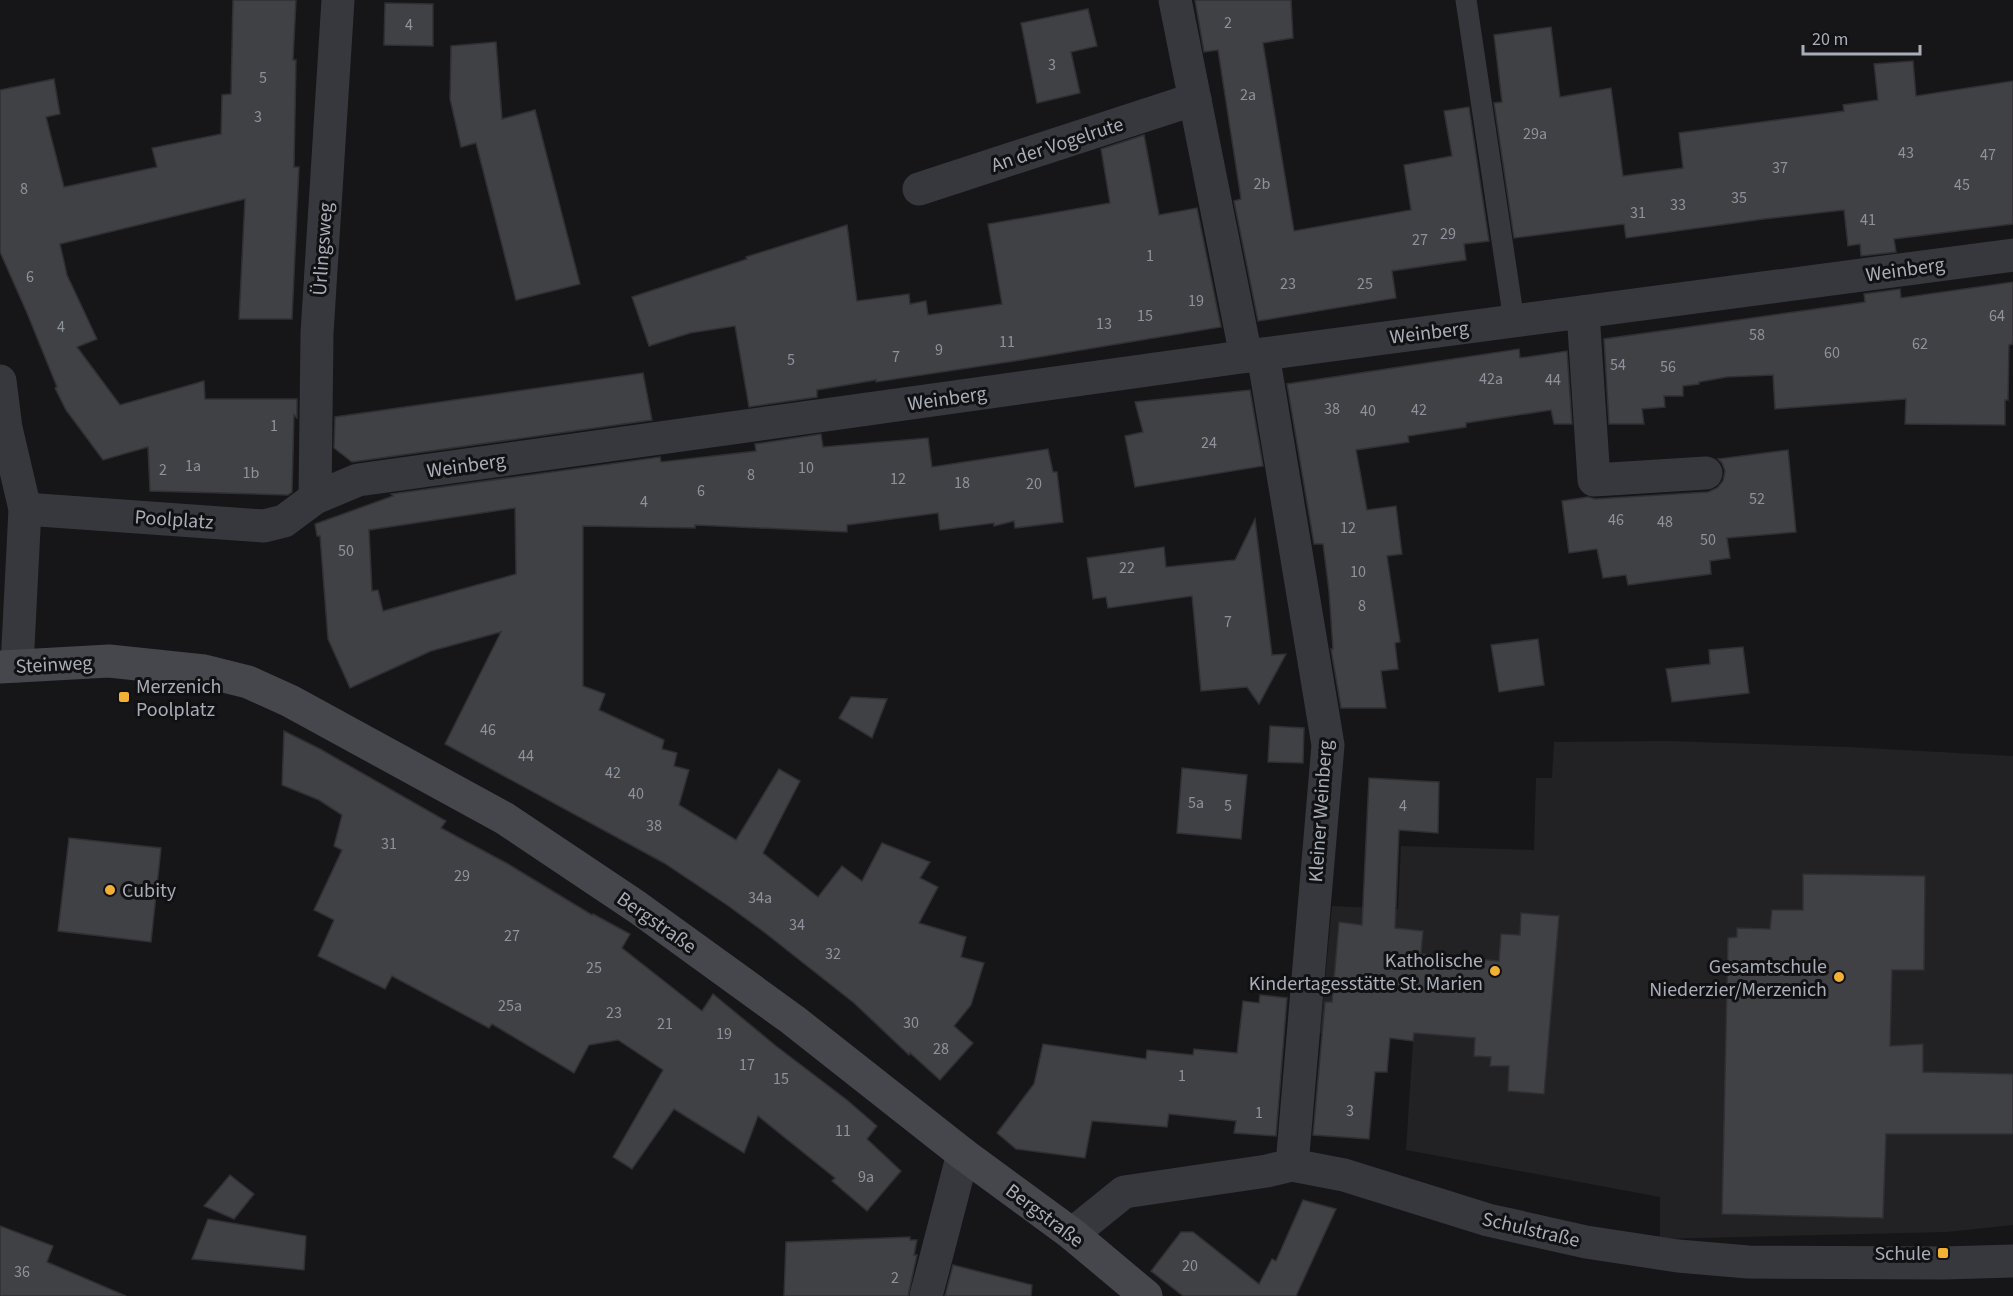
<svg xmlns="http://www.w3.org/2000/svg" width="2013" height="1296" font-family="'Source Sans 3',sans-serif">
<rect width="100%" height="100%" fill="#161618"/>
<!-- built -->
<polygon fill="#222225" points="1668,741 1848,747 2013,756 2013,1225 1947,1232 1660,1239 1660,1197 1406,1150 1413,1041 1320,1033 1332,906 1398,909 1401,846 1534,850 1536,778 1552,778 1554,742"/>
<!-- building -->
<g fill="#404145" stroke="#303034" stroke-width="1.5" fill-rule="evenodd">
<polygon points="233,0 296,0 293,60 296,60 294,167 299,167 292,319 239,319 245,199 60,244 67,275 97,339 77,347 120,405 204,381 205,399 297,399 297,418 294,415 292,492 288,495 150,491 148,447 103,460 66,410 55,388 57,387 27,313 0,252 0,90 54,79 60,114 46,117 64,187 157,167 152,148 221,134 222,95 231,94"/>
<polygon points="1195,0 1291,0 1293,38 1263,43 1294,231 1411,210 1404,165 1452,156 1444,111 1469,107 1489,241 1464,244 1466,260 1392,271 1396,298 1258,321 1234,201 1241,199 1218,50 1204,52"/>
<polygon points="385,3 433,4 433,46 384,45"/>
<polygon points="1088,9 1097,46 1071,52 1080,93 1037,103 1021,23"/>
<polygon points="1551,27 1560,97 1611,88 1623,176 1683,168 1679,133 1844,111 1843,105 1878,100 1874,64 1913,61 1916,96 2013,81 2013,224 1894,239 1896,252 1861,256 1860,244 1848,246 1844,210 1764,219 1626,238 1624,224 1514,238 1494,103 1502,102 1494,35"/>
<polygon points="496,42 502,119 535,110 580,284 516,300 476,143 461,147 450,99 451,46"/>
<polygon points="1144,135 1159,215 1197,208 1221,327 1021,360 876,382 876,380 817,390 817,397 749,407 735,326 690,333 649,346 632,297 747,259 746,257 847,225 857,301 909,294 910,304 926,301 928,315 1002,304 988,224 1110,203 1101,149"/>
<polygon points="2013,282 2013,344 2009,345 2008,400 2005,400 2005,425 1905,424 1906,399 1775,409 1773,375 1727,377 1699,382 1699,384 1683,386 1683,396 1664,396 1665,407 1642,409 1644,424 1609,424 1604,339 1865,302 1864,294 1900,289 1901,298"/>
<polygon points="1519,349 1520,358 1567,351 1572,424 1554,424 1551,410 1466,423 1466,427 1408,436 1409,442 1356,450 1367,510 1396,506 1402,554 1387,556 1400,642 1395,643 1398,669 1381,671 1386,708 1341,708 1331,649 1333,649 1329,591 1323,544 1314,544 1287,384"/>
<polygon points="643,373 652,420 352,462 334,448 335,417"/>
<polygon points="1250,390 1263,466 1135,487 1125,436 1143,432 1135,402"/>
<path d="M821,434L823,447L928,438L932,467L1048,449L1053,472H1057L1063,522L1015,528L1014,521L994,526V523L940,530L938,513L847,525V532L695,525V528L583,526V686L605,694L599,710L664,740L662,749L677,753L674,766L689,770L679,805L736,840L779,769L800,781L763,853L818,897L842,866L862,881L882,843L930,862L920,878L938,887L919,923L966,937L961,957L984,963L971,1005L954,1026L973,1043L940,1080L910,1053L909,1055L854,1003L764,932L727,905L664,863L445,744L501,632L431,651L350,688L328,639L320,536H317L315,524L393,496L391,494L660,457L661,462L756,451L755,444ZM515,508L516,574L383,611L378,590L372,591L369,530Z"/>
<polygon points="1788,450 1796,532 1727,538 1730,558 1710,561 1711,574 1628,585 1626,575 1603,578 1597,549 1569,553 1562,501 1588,497 1595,499 1708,492 1717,488 1723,481 1725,471 1722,463 1718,459"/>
<polygon points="1255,519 1272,655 1286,654 1259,704 1247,687 1201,691 1192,596 1108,608 1106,597 1093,599 1087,558 1164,547 1166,567 1235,560"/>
<polygon points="1538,639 1544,685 1499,692 1491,645"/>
<polygon points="1743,647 1749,693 1672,702 1666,669 1710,664 1709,650"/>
<polygon points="851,697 887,699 872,738 839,718"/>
<polygon points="1270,726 1304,728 1303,763 1268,762"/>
<polygon points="284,731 320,749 446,821 441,828 508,864 592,915 593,914 630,934 622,948 702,1011 713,994 776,1046 847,1100 877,1126 867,1139 901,1171 867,1211 832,1181 835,1178 758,1116 744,1153 674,1109 632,1169 613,1157 663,1070 618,1040 589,1045 574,1073 492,1024 489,1028 392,976 385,989 318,956 334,920 314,910 342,850 334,846 342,815 319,800 282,785"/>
<polygon points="1182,768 1247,775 1241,839 1177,833"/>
<polygon points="1369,778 1439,782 1438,833 1399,830 1395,928 1423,931 1421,954 1499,961 1501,934 1520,935 1521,913 1559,916 1544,1094 1508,1091 1509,1066 1490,1066 1491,1057 1474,1056 1475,1038 1414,1033 1413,1041 1390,1038 1387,1072 1375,1072 1369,1139 1313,1135 1325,1002 1332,1002 1339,922 1362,925"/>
<polygon points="69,838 161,848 151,942 58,931"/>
<polygon points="1803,874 1925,876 1924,970 1892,970 1890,1046 1923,1044 1923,1072 2013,1074 2013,1134 1886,1134 1883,1218 1722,1214 1728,938 1737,937 1737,928 1770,929 1772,910 1803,910"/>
<polygon points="1260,995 1287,998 1276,1136 1234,1133 1236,1121 1169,1114 1167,1127 1092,1121 1085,1158 1016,1149 997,1133 1034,1084 1043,1044 1146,1059 1147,1050 1193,1055 1194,1049 1237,1053 1243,1001 1259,1003"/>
<polygon points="230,1175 254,1194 234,1219 204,1206"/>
<polygon points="1303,1200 1336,1209 1296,1296 1183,1296 1151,1271 1181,1232 1193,1232 1259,1284 1272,1259 1276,1261"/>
<polygon points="208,1219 306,1236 304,1270 192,1259"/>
<polygon points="0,1226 53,1246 47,1262 126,1296 0,1296"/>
<polygon points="910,1237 910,1240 917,1240 914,1255 917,1255 908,1296 784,1296 786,1242"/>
<polygon points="953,1265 1032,1285 1031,1296 945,1296"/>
</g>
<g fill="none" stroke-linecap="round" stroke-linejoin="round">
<!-- lane -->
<polyline stroke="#37383d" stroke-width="21" points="1466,0 1514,321"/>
<!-- street -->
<g stroke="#37383d" stroke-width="33">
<polyline points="1175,0 1246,356"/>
<polyline points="919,189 1195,99"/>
<polyline points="1583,312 1594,480 1706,473"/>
<polyline points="1263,354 1328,745 1292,1165"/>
<polyline points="0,381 6,428 25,509 17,666"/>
<polyline points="315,498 317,333 338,0"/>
<polyline points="25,509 264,526 284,521 315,498 358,480 1263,354 2013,255"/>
<polyline points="1072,1234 1124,1192 1267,1171 1292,1165 1344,1175 1488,1220 1586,1242 1678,1256 1748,1262 1943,1263 2013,1261"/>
<polyline points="926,1296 963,1154"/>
</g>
<!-- secondary -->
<polyline stroke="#45474d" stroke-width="33" points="0,667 109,661 204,671 248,682 290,701 504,818 637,907 793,1020 963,1154 1072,1234 1146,1296"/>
</g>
<!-- markers -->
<g fill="#f2b134" stroke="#111113" stroke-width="2">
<rect x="118" y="691" width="12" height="12" rx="3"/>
<circle cx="110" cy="890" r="6"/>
<circle cx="1495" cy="971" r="6"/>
<circle cx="1839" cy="977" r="6"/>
<rect x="1937" y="1247" width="12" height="12" rx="3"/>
</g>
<g text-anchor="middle" stroke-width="6" stroke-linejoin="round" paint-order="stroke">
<!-- number labels -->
<g font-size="16" fill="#8e929b">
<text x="1228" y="28">2</text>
<text x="409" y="30">4</text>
<text x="1052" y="70">3</text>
<text x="263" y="83">5</text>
<text x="1248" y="100">2a</text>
<text x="258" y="122">3</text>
<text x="1535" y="139">29a</text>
<text x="1906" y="158">43</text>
<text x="1988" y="160">47</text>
<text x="1780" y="173">37</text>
<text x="1262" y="189">2b</text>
<text x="1962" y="190">45</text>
<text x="24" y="194">8</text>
<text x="1739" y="203">35</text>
<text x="1678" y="210">33</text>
<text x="1638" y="218">31</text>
<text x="1868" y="225">41</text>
<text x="1448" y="239">29</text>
<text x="1420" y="245">27</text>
<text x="1150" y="261">1</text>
<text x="30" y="282">6</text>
<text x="1288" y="289">23</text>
<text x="1365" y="289">25</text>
<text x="1196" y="306">19</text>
<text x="1145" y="321">15</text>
<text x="1997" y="321">64</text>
<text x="1104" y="329">13</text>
<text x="61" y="332">4</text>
<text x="1757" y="340">58</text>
<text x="1007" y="347">11</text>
<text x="1920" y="349">62</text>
<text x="939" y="355">9</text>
<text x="1832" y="358">60</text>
<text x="896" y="362">7</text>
<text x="791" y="365">5</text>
<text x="1618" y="370">54</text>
<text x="1668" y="372">56</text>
<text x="1491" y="384">42a</text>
<text x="1553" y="385">44</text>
<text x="1332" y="414">38</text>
<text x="1419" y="415">42</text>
<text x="1368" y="416">40</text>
<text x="274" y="431">1</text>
<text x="1209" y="448">24</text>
<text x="193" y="471">1a</text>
<text x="806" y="473">10</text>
<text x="163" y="475">2</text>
<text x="251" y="478">1b</text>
<text x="751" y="480">8</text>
<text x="898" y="484">12</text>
<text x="962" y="488">18</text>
<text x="1034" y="489">20</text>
<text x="701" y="496">6</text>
<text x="1757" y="504">52</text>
<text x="644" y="507">4</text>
<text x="1616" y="525">46</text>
<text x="1665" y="527">48</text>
<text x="1348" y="533">12</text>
<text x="1708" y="545">50</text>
<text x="346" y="556">50</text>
<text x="1127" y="573">22</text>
<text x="1358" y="577">10</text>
<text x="1362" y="611">8</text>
<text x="1228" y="627">7</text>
<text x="488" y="735">46</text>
<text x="526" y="761">44</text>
<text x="613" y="778">42</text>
<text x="636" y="799">40</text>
<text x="1196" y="808">5a</text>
<text x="1228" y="811">5</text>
<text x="1403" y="811">4</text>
<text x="654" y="831">38</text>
<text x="389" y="849">31</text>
<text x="462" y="881">29</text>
<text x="760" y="903">34a</text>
<text x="797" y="930">34</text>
<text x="512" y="941">27</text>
<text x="833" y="959">32</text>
<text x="594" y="973">25</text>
<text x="510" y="1011">25a</text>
<text x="614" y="1018">23</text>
<text x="911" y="1028">30</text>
<text x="665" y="1029">21</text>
<text x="724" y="1039">19</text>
<text x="941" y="1054">28</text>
<text x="747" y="1070">17</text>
<text x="1182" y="1081">1</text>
<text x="781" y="1084">15</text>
<text x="1350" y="1116">3</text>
<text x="1259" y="1118">1</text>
<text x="843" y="1136">11</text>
<text x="866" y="1182">9a</text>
<text x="1190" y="1271">20</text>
<text x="22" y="1277">36</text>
<text x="895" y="1283">2</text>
</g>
<!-- street labels -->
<g font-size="20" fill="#a8adb8" stroke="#111113">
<text transform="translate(1057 144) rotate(-18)" y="7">An der Vogelrute</text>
<text transform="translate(322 249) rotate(-86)" y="7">Ürlingsweg</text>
<text transform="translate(1905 269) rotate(-8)" y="7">Weinberg</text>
<text transform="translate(1429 332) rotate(-7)" y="7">Weinberg</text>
<text transform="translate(947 398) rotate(-8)" y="7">Weinberg</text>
<text transform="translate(466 465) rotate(-8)" y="7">Weinberg</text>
<text transform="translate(174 519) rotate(4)" y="7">Poolplatz</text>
<text transform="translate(54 664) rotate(-3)" y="7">Steinweg</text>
<text transform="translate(1320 811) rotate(-86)" y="7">Kleiner Weinberg</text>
<text transform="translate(657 922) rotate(35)" y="7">Bergstraße</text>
<text transform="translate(1045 1215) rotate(37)" y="7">Bergstraße</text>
<text transform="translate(1531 1229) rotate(13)" y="7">Schulstraße</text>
</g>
<!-- poi labels -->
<g font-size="20" fill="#a8adb8" stroke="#111113" text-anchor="end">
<text x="136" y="693" text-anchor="start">Merzenich<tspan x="136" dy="23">Poolplatz</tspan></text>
<text x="122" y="897" text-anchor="start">Cubity</text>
<text x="1483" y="967">Katholische<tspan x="1483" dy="23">Kindertagesstätte St. Marien</tspan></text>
<text x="1827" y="973">Gesamtschule<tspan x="1827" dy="23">Niederzier/Merzenich</tspan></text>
<text x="1931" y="1260">Schule</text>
</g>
</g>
<!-- scale -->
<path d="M1803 45v9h117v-9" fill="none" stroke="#a8adb8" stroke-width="3"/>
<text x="1812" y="45" font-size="18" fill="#a8adb8" stroke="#111113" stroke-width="4.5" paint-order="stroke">20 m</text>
</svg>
